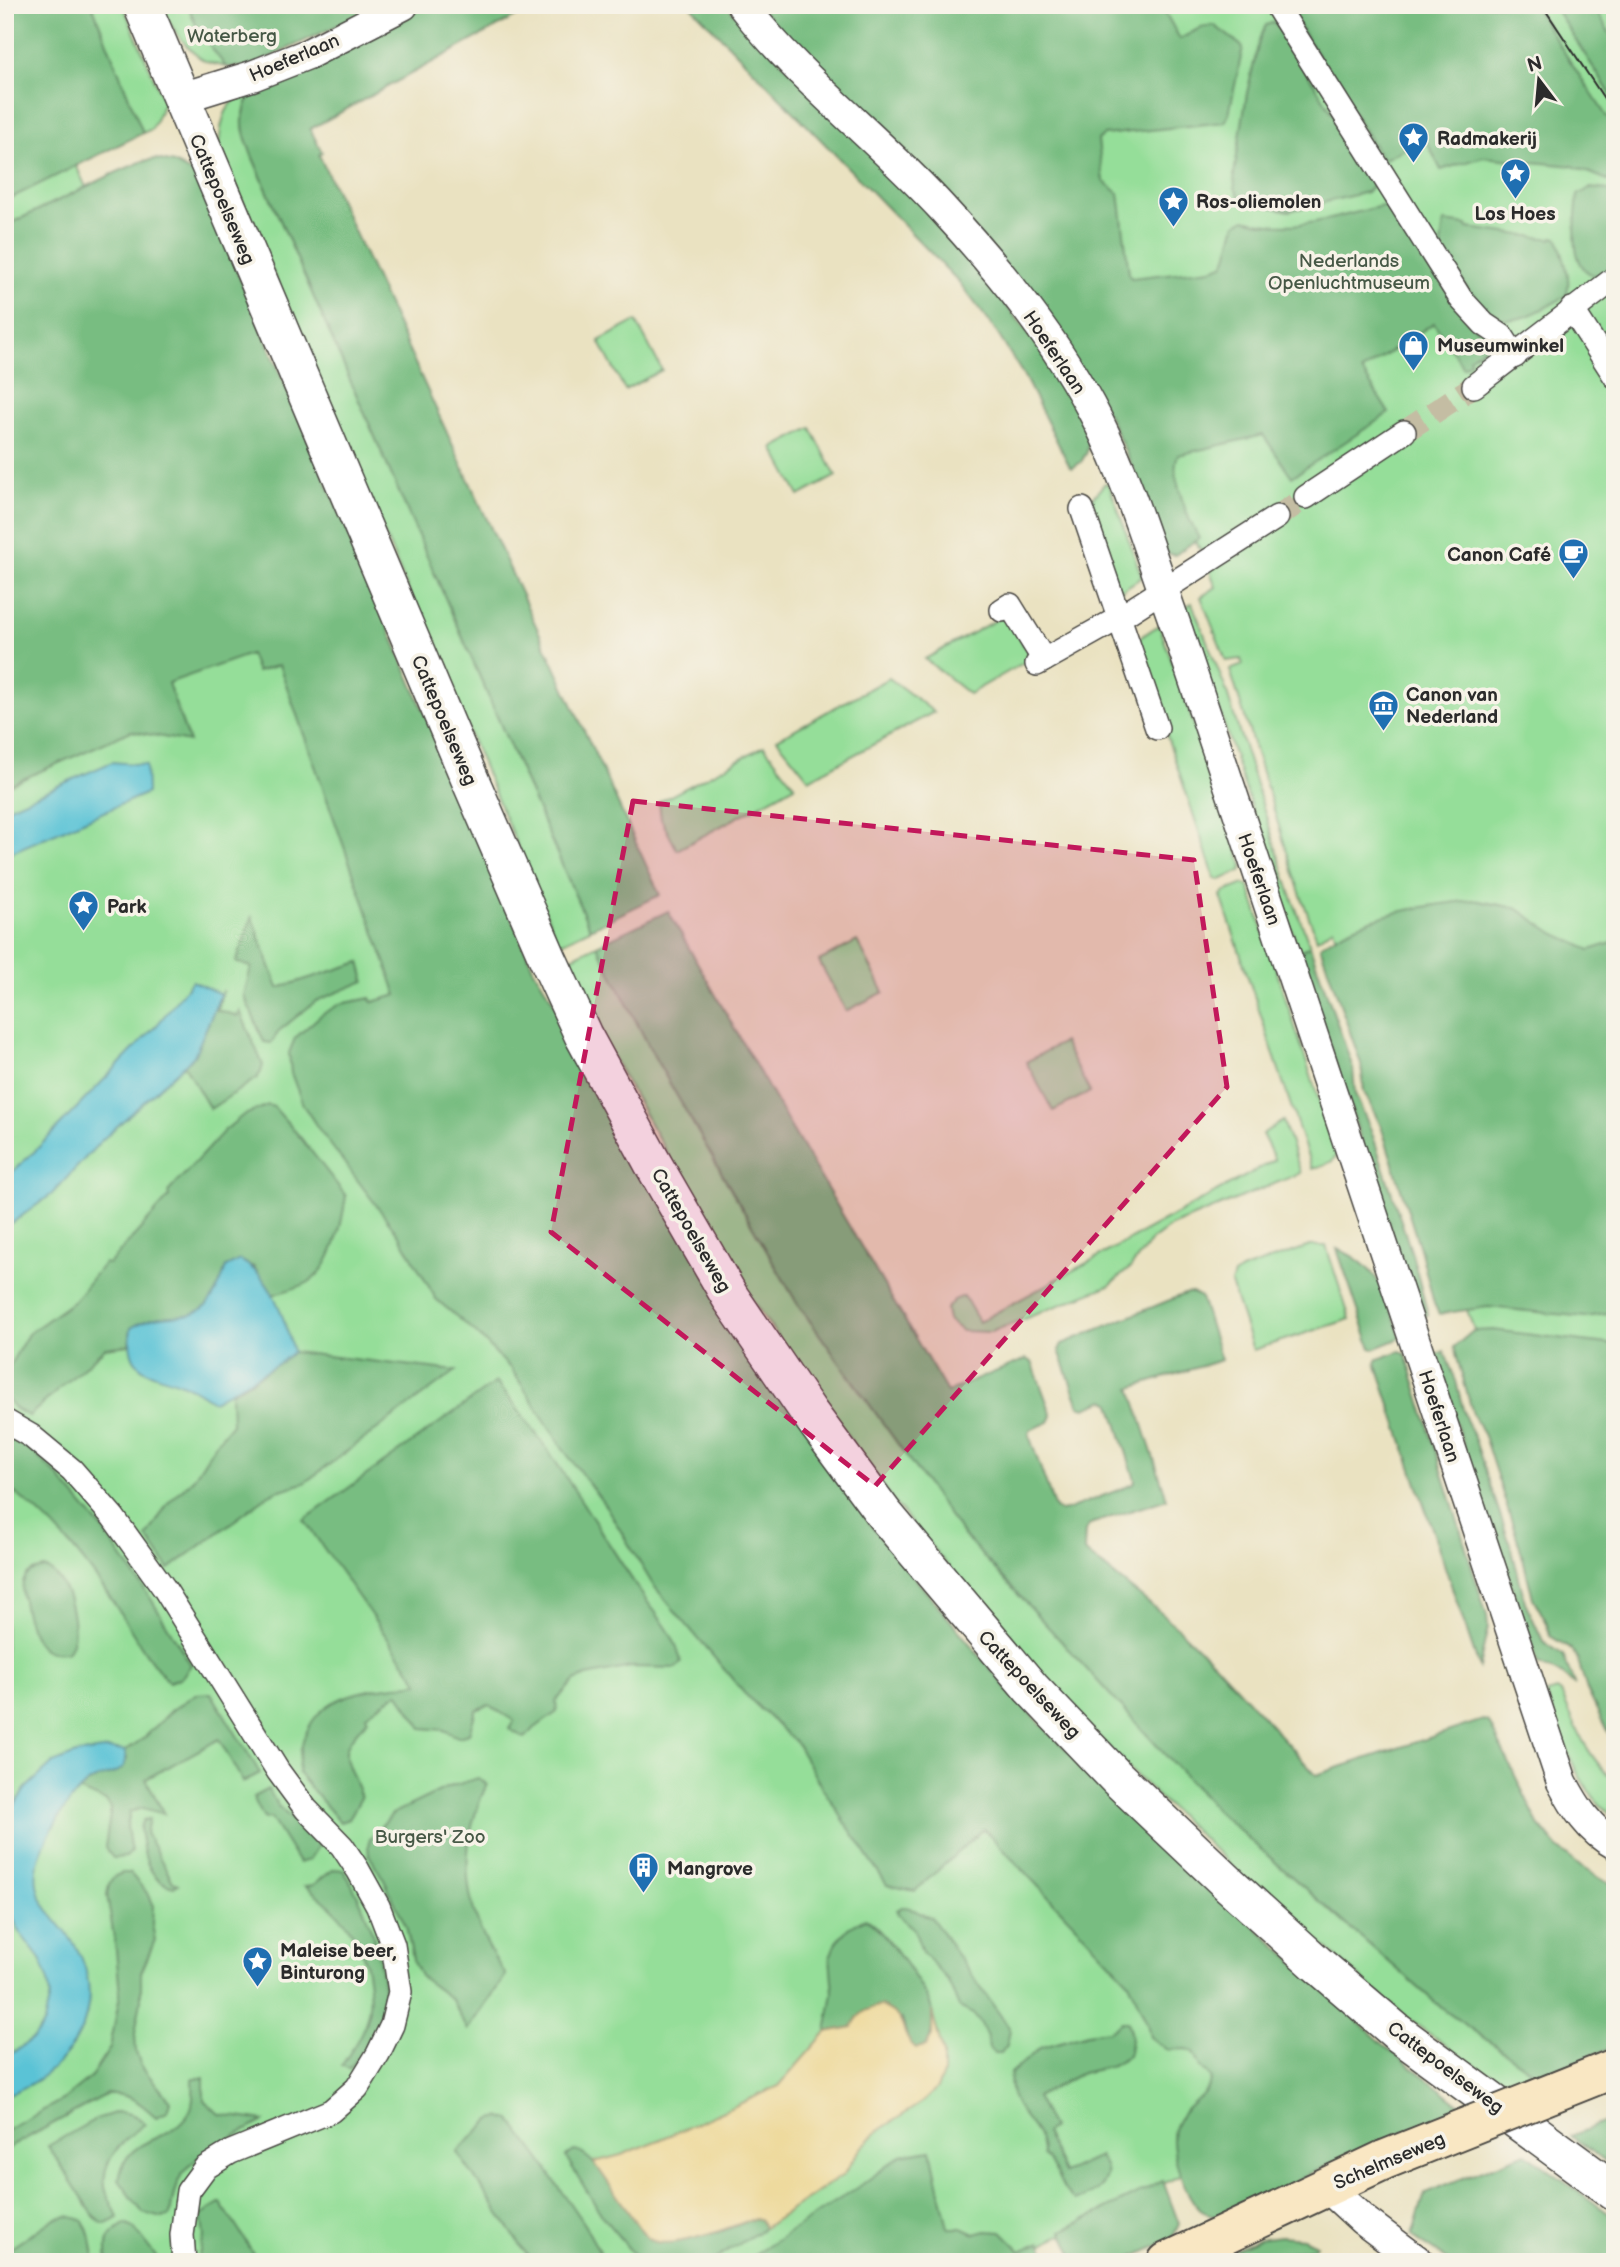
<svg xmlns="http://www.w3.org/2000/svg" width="1620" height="2267" font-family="'Balsamiq Sans',sans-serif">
<rect width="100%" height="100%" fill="#f7f3e8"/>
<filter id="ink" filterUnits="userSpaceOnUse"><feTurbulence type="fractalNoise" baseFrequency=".0143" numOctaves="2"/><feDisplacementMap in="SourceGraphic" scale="14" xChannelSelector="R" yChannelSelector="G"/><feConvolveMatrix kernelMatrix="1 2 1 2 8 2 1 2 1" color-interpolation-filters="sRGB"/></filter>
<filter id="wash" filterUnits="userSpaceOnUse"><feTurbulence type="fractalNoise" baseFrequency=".00686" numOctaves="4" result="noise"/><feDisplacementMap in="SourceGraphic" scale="28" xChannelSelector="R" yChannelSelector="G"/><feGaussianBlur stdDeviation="1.57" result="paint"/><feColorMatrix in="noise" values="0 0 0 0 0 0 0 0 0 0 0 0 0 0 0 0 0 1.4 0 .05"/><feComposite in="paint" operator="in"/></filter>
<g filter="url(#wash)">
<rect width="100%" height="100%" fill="#eae2c1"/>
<!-- green -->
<g fill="#95de99" stroke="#608462" stroke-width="2">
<polygon points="92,5 123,5 164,102 152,129 143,133"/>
<path d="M160,5H379L226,67C220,65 211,64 205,61C187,51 168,23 160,5Z"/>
<polygon points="816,5 1615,5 1615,1735 1466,1307 1443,1287 1333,928 1317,939 1299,890 1230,670 1243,665 1241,659 1226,661 1201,597 1216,587 1205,558 1112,392"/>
<polygon points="5,7 300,664 1271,2130 1007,2262 5,2262"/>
<path d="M253,88C239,121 240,124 253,158L590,929L559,944L219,146C222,115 224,103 253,88Z"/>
<polygon points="636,321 662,370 625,390 599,341"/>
<polygon points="811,428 836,476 799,496 773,448"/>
<polygon points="1105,483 1109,484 1142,577 1119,592 1087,504"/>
<polygon points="1192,603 1225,687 1291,895 1310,946 1299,951 1185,607"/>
<polygon points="1005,615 1032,658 969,694 925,659"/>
<polygon points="1159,625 1243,866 1241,871 1220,880 1215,879 1135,641"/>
<polygon points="889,678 934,712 809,779 777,739"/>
<polygon points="764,746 795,786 677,850 661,819 659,802"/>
<polygon points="1244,884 1249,887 1337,1155 1331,1162 1312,1169 1221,896 1224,892"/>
<polygon points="857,941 884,992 846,1011 819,961"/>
<polygon points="597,945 654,1056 797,1303 961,1532 1217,1811 1444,2010 1540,2077 1509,2089 1408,2019 1240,1874 1130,1770 1042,1677 897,1506 744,1289 597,1030 566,960"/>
<polygon points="1063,1042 1090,1092 1053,1111 1026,1062"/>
<polygon points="1283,1121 1301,1173 1171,1226 1151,1241 1130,1268 1110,1285 991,1332 962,1331 948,1320 946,1309 954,1300 964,1296 979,1322 1275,1160 1262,1134"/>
<polygon points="1310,1246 1326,1246 1350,1319 1253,1350 1231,1284 1234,1275 1241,1270"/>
<path d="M1557,1690L1561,1693C1576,1727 1586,1756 1615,1781V1818C1575,1788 1562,1738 1546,1693Z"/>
</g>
<!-- forest -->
<g fill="#78bd81" stroke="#527456" stroke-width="2">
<polygon points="5,5 92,5 143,133 5,201"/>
<polygon points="188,5 381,5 249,67 226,67 198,30"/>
<path d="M428,5H537L310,129L322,152L319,155L660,895L590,929L253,158C240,124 239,122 253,88L312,64Z"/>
<polygon points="690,5 726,5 933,215 1040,347 1086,426 1089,441 1087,452 1081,462 1072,468 1070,467 1024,376 994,328 958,281"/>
<path d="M757,5H1161L1180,39L1200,28L1214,25L1243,47L1229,114L1225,122L1104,135L1098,140L1103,181L1119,193L1129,273L1131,278L1211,269L1223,265L1227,257L1236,224L1245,219C1293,234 1335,217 1382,206H1389L1487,345L1469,358L1471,362L1463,367L1434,323L1362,371L1389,413L1292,477L1263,435L1178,455C1169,473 1189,522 1199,538L1175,555L1169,554L1164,550L1147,499L1108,414L844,98Z"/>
<polygon points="1286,5 1533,5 1615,129 1615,183 1573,166 1483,157 1441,170 1425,138 1383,160"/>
<polygon points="1553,5 1593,5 1615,42 1615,101"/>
<polygon points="1275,22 1376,182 1367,192 1289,211 1247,202 1240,198 1235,188 1234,174 1247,93 1260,37 1266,25"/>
<path d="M156,159L174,163L196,175L533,968L869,1523L1015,1698L1105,1788L1383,2044L1463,2107L1364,2148L1223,2217C1216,2216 1209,2215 1202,2211C1185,2199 1167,2146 1175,2126C1182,2107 1204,2100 1211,2080L1207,2072L1200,2068L1193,2052L1187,2049L1167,2050L1150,2037L1147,2023L1129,1982L984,1829L915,1891L887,1885L821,1786L796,1743L744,1693L653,1585L607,1508L566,1453L512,1370L475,1332L436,1299L401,1238L318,1128L303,1105L291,1073L289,1053L295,1038L321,1015L340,1004L371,998L373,1002L397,995L279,665L257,672L250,654L168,683L189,742L131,731L5,787V226L115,173L143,161Z"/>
<path d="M1590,188L1608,190L1615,194V265L1596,276C1567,269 1576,217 1578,195Z"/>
<path d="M1444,222L1467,225L1468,228L1552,239L1553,237L1558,238C1562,255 1573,278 1566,296C1539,311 1520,326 1488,317L1443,255L1441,244Z"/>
<path d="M1474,900L1516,908L1552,932L1590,950L1615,942V1313L1585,1317L1488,1307L1439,1314L1434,1304L1421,1252L1381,1126L1364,1092L1361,1064L1320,946C1365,914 1420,906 1474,900Z"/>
<polygon points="668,911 786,1119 947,1392 1026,1359 1032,1362 1052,1416 1049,1422 1030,1430 1029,1435 1055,1509 1060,1511 1066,1510 1134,1484 1135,1480 1111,1404 1105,1400 1085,1408 1079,1406 1059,1350 1062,1344 1187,1293 1192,1293 1201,1298 1221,1360 1131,1388 1167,1499 1090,1524 1085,1531 1084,1551 1166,1617 1214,1663 1316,1775 1483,1720 1489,1722 1539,1825 1557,1847 1581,1867 1615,1887 1615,2046 1540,2077 1444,2010 1217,1811 961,1532 797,1303 654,1056 597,945"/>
<polygon points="252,917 278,988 360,962 365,981 316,1001 280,1030 271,1043 264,1042 244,995 251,967 236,962"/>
<polygon points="1310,946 1353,1068 1355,1094 1371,1130 1412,1254 1428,1315 1419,1317 1299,951"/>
<polygon points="223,990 217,1010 238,1016 240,1011 263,1065 261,1072 257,1078 210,1109 184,1065 194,1056"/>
<path d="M268,1105L274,1107L300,1137L346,1196C342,1223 334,1266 309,1282C299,1288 284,1291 272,1295L254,1267L240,1261L226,1267C202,1343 178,1299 131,1328L129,1345L105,1348L29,1416L15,1409L6,1398L7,1370L28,1334L74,1301L104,1263L109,1264L169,1197L168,1192L224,1131L242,1116Z"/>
<path d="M1337,1249C1381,1266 1387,1298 1401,1338L1374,1349L1371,1348Z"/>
<polygon points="1493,1330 1615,1345 1615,1747 1587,1690 1577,1658 1570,1648 1550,1636 1546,1621 1533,1598 1520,1547 1484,1436 1473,1414 1454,1347 1473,1331"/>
<polygon points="1400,1351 1406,1354 1487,1616 1488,1627 1479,1667 1376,1363 1378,1359"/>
<polygon points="1444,1351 1456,1381 1465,1417 1475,1440 1512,1550 1525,1602 1543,1641 1563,1655 1575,1686 1563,1675 1538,1664 1433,1356"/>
<polygon points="293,1352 456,1371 304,1483 277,1491 269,1495 169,1569 147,1537 168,1503 193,1479 216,1443 232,1424 231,1393 281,1362"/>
<path d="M496,1382C551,1447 594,1523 641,1593C657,1616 676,1634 681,1662L676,1668L631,1667L587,1676L574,1681L556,1701L557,1712L532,1730L525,1738L509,1729L514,1721L489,1705L476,1710L469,1734L458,1737L444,1730L422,1728L398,1693L366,1715L368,1720C331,1755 349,1758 361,1798L349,1819L340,1822L298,1773C301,1693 355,1691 419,1683L304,1520Z"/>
<path d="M5,1436L32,1451L57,1475L101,1527L151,1599L191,1665L182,1677L169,1682C148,1660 133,1633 117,1608C86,1561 51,1517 5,1486Z"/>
<path d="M44,1568C68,1574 83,1634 67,1652C60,1652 52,1654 45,1650C31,1642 16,1592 25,1578C29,1571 36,1570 44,1568Z"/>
<polygon points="211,1693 260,1773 243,1782 219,1739 146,1779 164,1814 143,1808 130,1812 127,1827 131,1852 126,1857 113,1858 105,1847 111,1808 106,1801 79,1791 88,1783 101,1776 116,1773 127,1759 125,1751 144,1738 172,1710 196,1694"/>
<path d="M478,1778L487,1784C455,1851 463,1915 506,1975L468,2030L451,1999L420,1976L414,1964L406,1926L384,1880L369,1855L368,1845L370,1838L392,1814L446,1788Z"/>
<polygon points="268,1789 278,1806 319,1845 309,1860 299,1863 271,1818 264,1819 253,1797"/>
<path d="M149,1819L146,1833L173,1882L178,1884L174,1887C152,1882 145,1862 142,1842C141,1833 138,1828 143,1820Z"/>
<path d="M334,1869L343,1870C368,1905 395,1988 378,2029C371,2045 360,2056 349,2069L342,2065C351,2051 361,2037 366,2021C371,2006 370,1993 368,1978C363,1936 338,1909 305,1886L313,1885Z"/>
<path d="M122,1873H130L147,1893L153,1906L152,1924L155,1940L141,1973V2001L135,2033L136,2051L141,2066L170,2101L167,2112L156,2117C140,2103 130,2093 107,2094L5,2150V2131L64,2099L90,2078L110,2048L120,1995L116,1950L107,1895L109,1884L113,1877Z"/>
<path d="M902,1907C915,1906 920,1917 931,1917L1010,2029L1007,2045L1001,2053H995L989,2049L987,2037L981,2024L973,2014L959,2007L947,1979L922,1952L914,1929L898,1915L897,1910Z"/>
<path d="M865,1919C882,1927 927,1991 932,2010C935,2023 933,2035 926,2046L916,2048L909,2043L902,2019L826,2032L833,1993L830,1957L836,1942L848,1928Z"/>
<path d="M1122,2022H1127C1132,2034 1132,2043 1128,2056L1108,2067L1082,2073L1036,2097L1052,2128L1045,2133L1064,2173L1099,2157C1101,2160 1104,2163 1105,2166C1112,2184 1088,2199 1074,2200C1061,2191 1060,2176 1051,2164C1049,2160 1045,2158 1042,2155C1043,2122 1005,2114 1011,2073L1040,2048L1087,2034L1109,2031Z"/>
<path d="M193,2078H204V2100L219,2114L264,2121C238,2135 191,2154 178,2182C173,2192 172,2204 170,2215L163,2218L143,2213L119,2180C125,2132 173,2145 190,2111C195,2102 193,2088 193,2078Z"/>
<path d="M118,2112C130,2113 137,2115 145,2124C125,2138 100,2160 105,2187C107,2198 115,2207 118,2218L106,2224L100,2222L94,2216L48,2146L96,2119Z"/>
<polygon points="500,2117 511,2120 540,2159 585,2226 605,2262 532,2262 457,2152 490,2120"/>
<polygon points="1615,2118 1615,2168 1571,2136"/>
<polygon points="931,2150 948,2228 962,2228 975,2234 986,2231 1002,2232 1021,2251 1041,2242 1051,2262 744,2262 864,2183 901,2155"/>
<path d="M574,2151C596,2152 629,2214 642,2232L651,2240L717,2233L756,2218L761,2220L764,2228L711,2262H640L604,2219L566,2157Z"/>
<polygon points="1526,2153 1615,2218 1615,2262 1451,2262 1412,2236 1425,2193"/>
<polygon points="1163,2181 1179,2224 1172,2239 1123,2262 1076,2262 1062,2231"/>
<polygon points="221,2203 259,2262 197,2262 204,2237 201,2215"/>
<polygon points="68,2216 82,2220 90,2234 95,2262 5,2262 5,2252 55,2218"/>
<path d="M125,2224L134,2228L160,2262H108C105,2241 106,2235 125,2224Z"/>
<polygon points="1280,2236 1303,2238 1316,2244 1314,2248 1259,2257 1245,2262 1210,2262 1258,2239"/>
</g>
<!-- sand -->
<path fill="#eeda9e" stroke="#8c8264" stroke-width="2" d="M881,2006C911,2018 897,2033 916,2048L926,2046L932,2036V2011L943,2054V2075L937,2088L924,2101L878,2131L861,2148L843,2175L764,2228L761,2220L756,2218C734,2226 671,2251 651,2240C647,2238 645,2235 642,2232L594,2162L621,2155L659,2140L779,2086L826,2032L852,2027C858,2014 867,2007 881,2006Z"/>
<!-- water -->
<g fill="#5ac3d6" stroke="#427780" stroke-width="2">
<polygon points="112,762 146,765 147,793 5,855 5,809"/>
<polygon points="192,981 221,994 194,1056 101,1141 52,1194 5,1228 5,1178 35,1151 157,1025"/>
<path d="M240,1260C272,1276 285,1319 293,1352L281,1362L213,1401C206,1397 198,1390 189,1387C156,1371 124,1378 131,1328C178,1299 202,1342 226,1267Z"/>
<path d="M108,1749L125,1751C126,1756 127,1761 124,1766C117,1776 101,1775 91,1781C70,1794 48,1833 40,1856C24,1906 66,1919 82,1959C106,2020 63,2077 5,2095V2058L34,2038L44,2023L50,1995L47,1976L40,1959L21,1934L5,1904V1819L26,1788L53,1763L76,1754Z"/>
</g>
</g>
<g filter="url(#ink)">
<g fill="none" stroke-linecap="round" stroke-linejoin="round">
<!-- pedestrian-tunnel -->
<g stroke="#c4bda3" stroke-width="23" stroke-dasharray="23 11" stroke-linecap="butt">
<polyline points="1404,432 1474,386"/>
<polyline points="1277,517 1306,497"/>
</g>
<defs>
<g id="pedestrian">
<polyline points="1276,5 1461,299 1484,324 1502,336 1515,356"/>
<polyline points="1572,309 1615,376"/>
<polyline points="1474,386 1615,278"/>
<polyline points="1306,497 1404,432"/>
<polyline points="1082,509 1157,728"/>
<polyline points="1002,610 1010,605 1044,660"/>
<polyline points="1037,664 1119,618 1277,517"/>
<polyline points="5,1421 31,1436 72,1470 113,1517 164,1588 278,1771 306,1809 342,1846 358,1870 378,1906 393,1945 400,1992 392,2025 378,2054 357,2088 331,2111 231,2152 205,2168 188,2191 182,2235 184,2262"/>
</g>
<g id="minor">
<path d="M742,5C801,81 879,139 943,209C1002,273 1058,342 1097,419C1131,486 1152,561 1178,632L1562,1782C1575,1807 1590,1831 1615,1844"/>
<polyline points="181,98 252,76 308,54 403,5"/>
<polyline points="1327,2187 1363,2220 1419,2262"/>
</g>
<polyline id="tertiary" points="142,5 471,782 548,959 583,1035 652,1162 730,1297 810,1414 884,1514 1031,1688 1116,1777 1230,1885 1316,1963 1398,2033 1615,2192"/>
<polyline id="secondary" points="1167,2262 1384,2160"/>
</defs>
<!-- pedestrian casing -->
<use href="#pedestrian" stroke="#484642" stroke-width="26"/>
<!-- minor casing -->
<use href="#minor" stroke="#484642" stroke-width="33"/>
<!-- tertiary casing -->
<use href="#tertiary" stroke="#484642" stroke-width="40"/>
<!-- secondary casing -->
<use href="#secondary" stroke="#484642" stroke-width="42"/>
<!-- pedestrian -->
<use href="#pedestrian" stroke="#fff" stroke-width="23"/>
<!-- minor -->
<use href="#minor" stroke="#fff" stroke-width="30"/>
<!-- tertiary -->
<use href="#tertiary" stroke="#fff" stroke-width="37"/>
<!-- secondary -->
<use href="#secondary" stroke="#f9e7c3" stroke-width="38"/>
<!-- tram -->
<polyline stroke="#2b2b2b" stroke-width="2" points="1542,5 1615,115"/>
<defs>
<polyline id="secondary-bridge" points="1384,2160 1615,2068"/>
</defs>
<!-- secondary-bridge casing -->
<use href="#secondary-bridge" stroke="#484642" stroke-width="42" stroke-linecap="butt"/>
<!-- secondary-bridge -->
<use href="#secondary-bridge" stroke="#f9e7c3" stroke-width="38"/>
</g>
</g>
<!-- marked area -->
<path fill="#c2185b" fill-opacity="0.2" stroke="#c2185b" stroke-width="5" stroke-dasharray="14 9" stroke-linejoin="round" d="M633,801L1194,860L1227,1087L875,1486L551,1232Z"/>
<!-- icons -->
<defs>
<symbol id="sight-pin" viewBox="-11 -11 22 30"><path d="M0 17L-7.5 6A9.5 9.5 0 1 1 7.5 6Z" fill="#1f6fb2" stroke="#f7f3e8"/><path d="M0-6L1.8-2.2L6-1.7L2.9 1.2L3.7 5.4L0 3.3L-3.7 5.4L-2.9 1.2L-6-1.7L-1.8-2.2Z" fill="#fff"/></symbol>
<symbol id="shop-pin" viewBox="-11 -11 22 30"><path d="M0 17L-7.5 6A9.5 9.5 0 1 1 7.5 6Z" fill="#1f6fb2" stroke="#f7f3e8"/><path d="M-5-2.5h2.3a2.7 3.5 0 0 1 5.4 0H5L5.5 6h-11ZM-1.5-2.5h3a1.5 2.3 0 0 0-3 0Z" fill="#fff"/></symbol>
<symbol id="cafe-pin" viewBox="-11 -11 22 30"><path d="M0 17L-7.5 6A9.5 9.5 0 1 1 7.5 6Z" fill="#1f6fb2" stroke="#f7f3e8"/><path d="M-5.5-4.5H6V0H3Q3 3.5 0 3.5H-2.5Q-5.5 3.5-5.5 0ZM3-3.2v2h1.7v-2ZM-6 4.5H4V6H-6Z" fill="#fff"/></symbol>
<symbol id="museum-pin" viewBox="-11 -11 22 30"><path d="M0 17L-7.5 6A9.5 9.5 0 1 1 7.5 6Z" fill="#1f6fb2" stroke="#f7f3e8"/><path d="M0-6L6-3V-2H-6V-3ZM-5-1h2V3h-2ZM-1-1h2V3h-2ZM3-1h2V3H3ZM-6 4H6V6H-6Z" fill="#fff"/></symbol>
<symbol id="building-pin" viewBox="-11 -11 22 30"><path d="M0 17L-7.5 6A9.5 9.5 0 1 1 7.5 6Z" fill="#1f6fb2" stroke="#f7f3e8"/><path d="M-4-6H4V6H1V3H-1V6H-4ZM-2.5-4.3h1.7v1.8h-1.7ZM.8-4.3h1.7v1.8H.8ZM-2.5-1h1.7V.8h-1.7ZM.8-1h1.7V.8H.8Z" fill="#fff"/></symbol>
</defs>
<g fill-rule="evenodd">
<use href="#sight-pin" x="1396" y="120" width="35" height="47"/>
<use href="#sight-pin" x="1498" y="156" width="35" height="47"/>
<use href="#sight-pin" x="1156" y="184" width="35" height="47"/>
<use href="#shop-pin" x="1396" y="328" width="35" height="47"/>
<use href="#cafe-pin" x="1556" y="536" width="35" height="47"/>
<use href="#museum-pin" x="1366" y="688" width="35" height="47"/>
<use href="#sight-pin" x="66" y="888" width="35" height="47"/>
<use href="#building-pin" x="626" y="1850" width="35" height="47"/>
<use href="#sight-pin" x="240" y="1944" width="35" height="47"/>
</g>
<g text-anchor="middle" stroke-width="7" stroke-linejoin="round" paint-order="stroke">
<!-- park labels -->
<g font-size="19" fill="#465846" stroke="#f7f3e8">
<text x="232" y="42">Waterberg</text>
<text x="1349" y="267">Nederlands<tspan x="1349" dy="22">Openluchtmuseum</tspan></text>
<text x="430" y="1843">Burgers' Zoo</text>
</g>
<!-- street labels -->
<g font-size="19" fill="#2b2b2b" stroke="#f7f3e8">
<text transform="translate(294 57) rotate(-23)" y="7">Hoeferlaan</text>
<text transform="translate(223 199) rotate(67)" y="7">Cattepoelseweg</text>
<text transform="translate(1055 352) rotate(56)" y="7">Hoeferlaan</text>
<text transform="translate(445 720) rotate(67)" y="7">Cattepoelseweg</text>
<text transform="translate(1260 879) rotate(71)" y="7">Hoeferlaan</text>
<text transform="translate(692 1230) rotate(60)" y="7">Cattepoelseweg</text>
<text transform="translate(1440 1416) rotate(72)" y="7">Hoeferlaan</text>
<text transform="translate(1030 1684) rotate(47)" y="7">Cattepoelseweg</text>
<text transform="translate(1446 2067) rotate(37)" y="7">Cattepoelseweg</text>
<text transform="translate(1389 2160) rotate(-23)" y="7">Schelmseweg</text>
</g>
<!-- poi labels -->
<g font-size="19" font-weight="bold" fill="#2b2b2b" stroke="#f7f3e8" text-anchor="start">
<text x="1437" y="145">Radmakerij</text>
<text x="1196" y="208">Ros-oliemolen</text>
<text x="1515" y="220" text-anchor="middle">Los Hoes</text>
<text x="1437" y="352">Museumwinkel</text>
<text x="1551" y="561" text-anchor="end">Canon Café</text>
<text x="1406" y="701">Canon van<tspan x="1406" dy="22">Nederland</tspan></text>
<text x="107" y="913">Park</text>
<text x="667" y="1875">Mangrove</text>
<text x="280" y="1957">Maleise beer,<tspan x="280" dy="22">Binturong</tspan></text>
</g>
</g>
<!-- margin -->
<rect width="1620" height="2267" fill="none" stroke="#f7f3e8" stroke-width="28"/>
<!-- north arrow -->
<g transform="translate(1539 80) rotate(344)" stroke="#f7f3e8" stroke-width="5" paint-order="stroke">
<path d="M0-5L12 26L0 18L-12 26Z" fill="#2b2b2b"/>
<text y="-10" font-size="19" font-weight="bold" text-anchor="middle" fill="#2b2b2b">N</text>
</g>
</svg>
